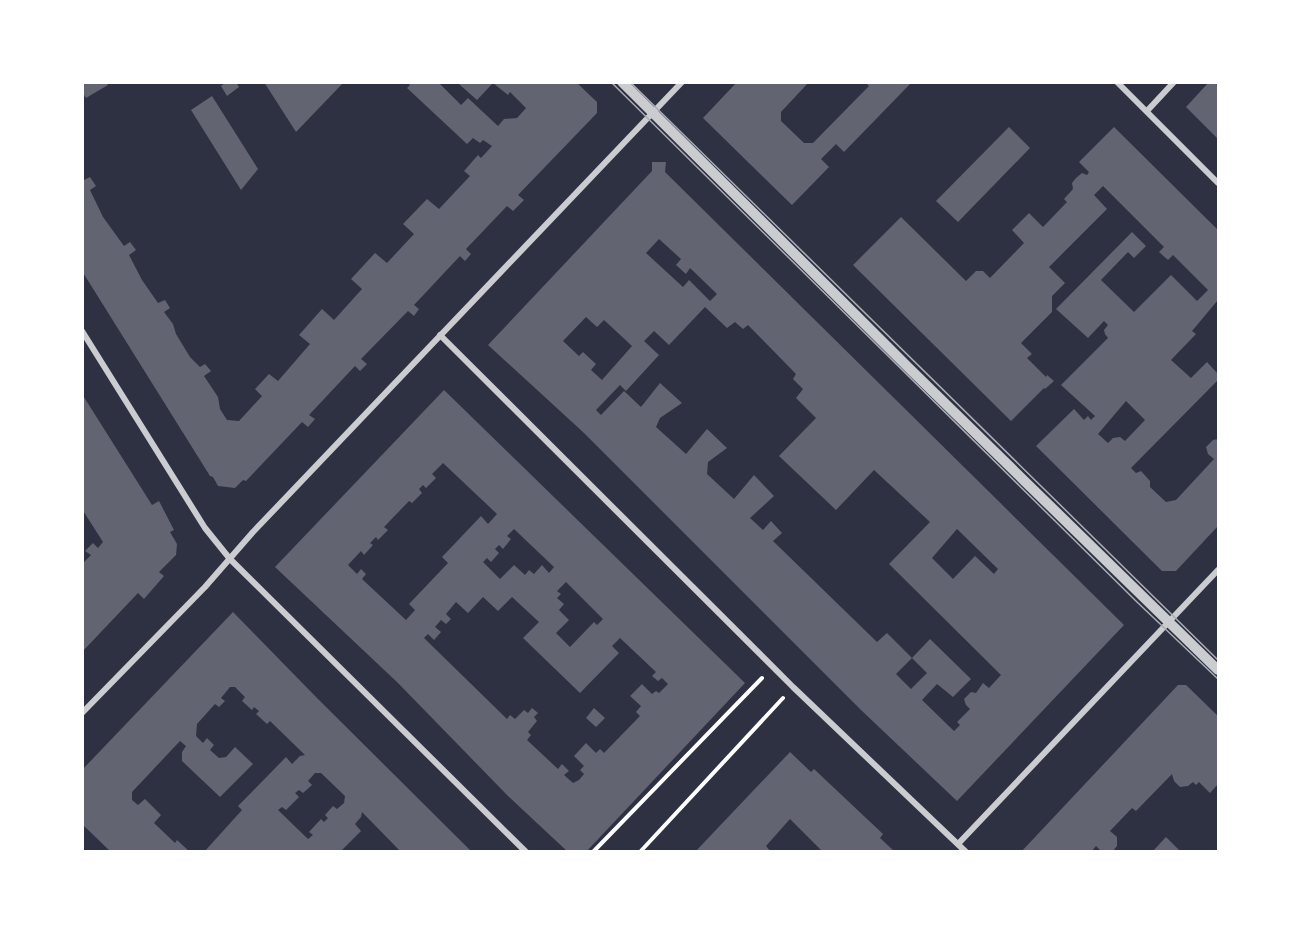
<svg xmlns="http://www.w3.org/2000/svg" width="1301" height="934" font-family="'Varela Round',sans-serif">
<rect width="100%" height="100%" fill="#2d3142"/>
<!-- building -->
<g fill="#626471" fill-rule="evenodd">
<polygon points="82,82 106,82 108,85 86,98 82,92"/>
<polygon points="226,82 236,82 239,87 227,96 221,86"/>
<polygon points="264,82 344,82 296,132"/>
<polygon points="407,82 438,82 461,105 468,98 498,126 504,119 517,118 526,108 510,92 508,95 493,83 477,100 459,84 460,82 576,82 597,102 597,113 518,195 524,200 513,211 507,206 466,249 471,254 465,261 460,256 414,305 419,309 414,316 408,311 361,359 367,364 360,371 355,366 309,415 315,419 308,427 302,422 246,481 243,480 235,488 218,486 213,477 210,476 82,271 82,181 90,177 96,186 90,190 103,217 124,246 130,242 136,250 129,255 142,280 158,303 165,300 170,308 164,312 173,324 176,334 190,357 200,367 205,364 211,371 204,376 218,397 220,409 227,420 239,421 262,396 255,389 269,374 278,381 310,344 299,335 322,309 334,320 362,289 351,279 375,253 387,263 414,234 403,224 427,199 439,209 470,176 464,171 478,155 481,158 492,146 483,140 480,143 473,138 467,144 407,88 410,85"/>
<polygon points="737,82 809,82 781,112 781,121 804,143 813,143 869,86 865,82 912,82 844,152 836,144 821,159 829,167 792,205 703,118"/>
<polygon points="1209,82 1218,82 1218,139 1186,107"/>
<polygon points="212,96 258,169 241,190 191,110"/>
<polygon points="1009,127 1030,148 958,222 936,201"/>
<path d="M1114,127L1218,230V300L1192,331L1196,334L1171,360L1191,378L1207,362L1218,374V380L1131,468L1136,473L1141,471L1150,481V487L1166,502L1176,500L1214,459L1208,454L1206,447L1213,440L1218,439V526L1176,571H1162L1036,446L1074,409L1084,420L1088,416L1091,420L1095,416L1061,385L1108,338L1105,334L1104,330L1108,325L1104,321L1088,338L1056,309L1132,232L1146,246L1134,258L1128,252L1101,280L1134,312L1171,275L1197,301L1208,290L1173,255L1168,260L1159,252L1164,247L1103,186L1094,195L1107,209L1049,267L1065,283L1052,296V312L1021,343L1032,354L1027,358L1046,377L1047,375L1054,381L1045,389L1044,388L1011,421L853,265L901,217L966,281L976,271H983L990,278L1024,243L1012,230L1029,213L1043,227L1067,202L1064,199L1073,189L1072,183L1076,178L1082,173L1087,175L1089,172L1079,162ZM1126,401L1145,420L1125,441L1120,437L1113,438L1108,443L1098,434Z"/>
<path d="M652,162H666L665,172L1124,625L957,801L861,710L584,433L488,345L652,171ZM659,239L681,259L676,265L686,274L690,268L717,294L710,301L689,280L683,287L646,253ZM705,307L727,328L735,322L743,329L748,325L796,374L793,379L803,389L796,398L816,418L779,456L836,510L874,470L930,522L889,564L1001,675L989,688L983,683L976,693L971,692L964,699L966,705L970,709L957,722L960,725L954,731L922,700L937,684L953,697L971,679L930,639L912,658L927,673L911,689L896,674L912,658L887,633L877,642L773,541L782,533L771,521L763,530L750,518L774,496L754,475L734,499L707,474L708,462L727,448L707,429L686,454L656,427L660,418L682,403L660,383L641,407L624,391L601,415L596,410L620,385L626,391L659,355L644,341L654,331L669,345ZM586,317L597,327L604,320L632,346L602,380L591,370L596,364L583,352L579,356L563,341ZM957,529L998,569L994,574L975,556L953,579L932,558Z"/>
<path d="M444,390L745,683L586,852H568L508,796L398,683L275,567ZM443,463L497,514L488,524L481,516L442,557L448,563L409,604L415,610L406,620L362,579L366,574L361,569L357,574L348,565L361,551L364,555L373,545L370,543L376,537L378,540L388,530L384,527L409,501L412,503L422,493L419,489L423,485L426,488L436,478L432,474ZM514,529L554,567L549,573L542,565L534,574L529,570L525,575L514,565L500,579L483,562L487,558L491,562L499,553L495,549L499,545L503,549L511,539L507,536ZM566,582L603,619L597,625L594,622L570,647L556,633L569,620L559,610L564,604L557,598L561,594L557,591ZM483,597L498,611L512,597L539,622L523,638L580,693L619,653L612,646L620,638L656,672L652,676L658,681L662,678L668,684L659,693L656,691L652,694L642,684L630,696L641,706L636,712L640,716L604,753L600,749L596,753L586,743L574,756L584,766L580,770L584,774L579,780L573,783L564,775L569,771L562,764L558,769L527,740L531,735L528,732L537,721L534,717L538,713L532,708L528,713L524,710L515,719L510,715L507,719L424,638L428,634L434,640L441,632L435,627L441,620L446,624L451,619L446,614L456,602L468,613Z"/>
<polygon points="82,394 152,505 159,501 174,530 170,532 177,544 176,555 159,572 164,576 144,599 138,593 82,652 82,564 91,555 85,551 93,543 98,548 103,542 82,509"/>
<path d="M233,612L317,698L472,852H401L362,812L361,817L355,824L361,831L340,852H204L242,810L238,806L286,757L292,764L300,756L305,755L270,721L267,724L256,714L259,711L254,707L252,710L242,701L245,697L235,687H230L221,698L225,701L219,707L215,704L197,724L196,736L203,743L207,738L214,745L210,750L219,758L226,757L235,747L253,764L220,797L182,761V752L186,746L180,741L132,792V800L138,805L145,799L161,815L154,823L175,843L177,840L190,852H111L82,824V770ZM315,773H321L345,796L344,803L337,809L333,806L325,815L328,818L324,822L321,819L309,832L313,835L308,839L278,810L282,807L286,810L299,797L295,793L299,790L303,793L312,785L308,781Z"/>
<polygon points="1178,685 1186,685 1218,716 1218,784 1210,793 1199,782 1196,785 1193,782 1188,786 1180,787 1174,781 1172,774 1136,811 1132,808 1110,831 1117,837 1117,846 1112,852 1102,852 1096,846 1091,852 1021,852"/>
<polygon points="594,708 605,718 596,727 586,718"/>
<polygon points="790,752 811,772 814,769 883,834 880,838 895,852 823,852 790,819 766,846 771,852 695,852"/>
<polygon points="1166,837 1181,852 1152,852"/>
</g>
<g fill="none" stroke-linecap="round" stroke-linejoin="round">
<!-- path -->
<g stroke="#fff" stroke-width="4">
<polyline points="593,852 762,678"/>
<polyline points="640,852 783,698"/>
</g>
<!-- minor -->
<g stroke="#caccd0" stroke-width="6">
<polyline points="1117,82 1218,183"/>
<polyline points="1147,111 1174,82"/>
<polyline points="82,331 205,528 230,559 526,852"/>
<polyline points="440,335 793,687 966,852"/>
<polyline points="82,713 205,587 253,532 682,82"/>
<polyline points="958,844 1218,570"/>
</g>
<!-- tertiary -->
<polyline stroke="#caccd0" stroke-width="10" points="622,82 914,373 1218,670"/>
<!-- tram -->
<g stroke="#abadb3" stroke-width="1.5">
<polyline points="611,82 1138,603 1218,679"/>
<polyline points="630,82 1218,660"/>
</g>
</g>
<!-- border -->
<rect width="1301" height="934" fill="none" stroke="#ffffff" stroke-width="168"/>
</svg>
